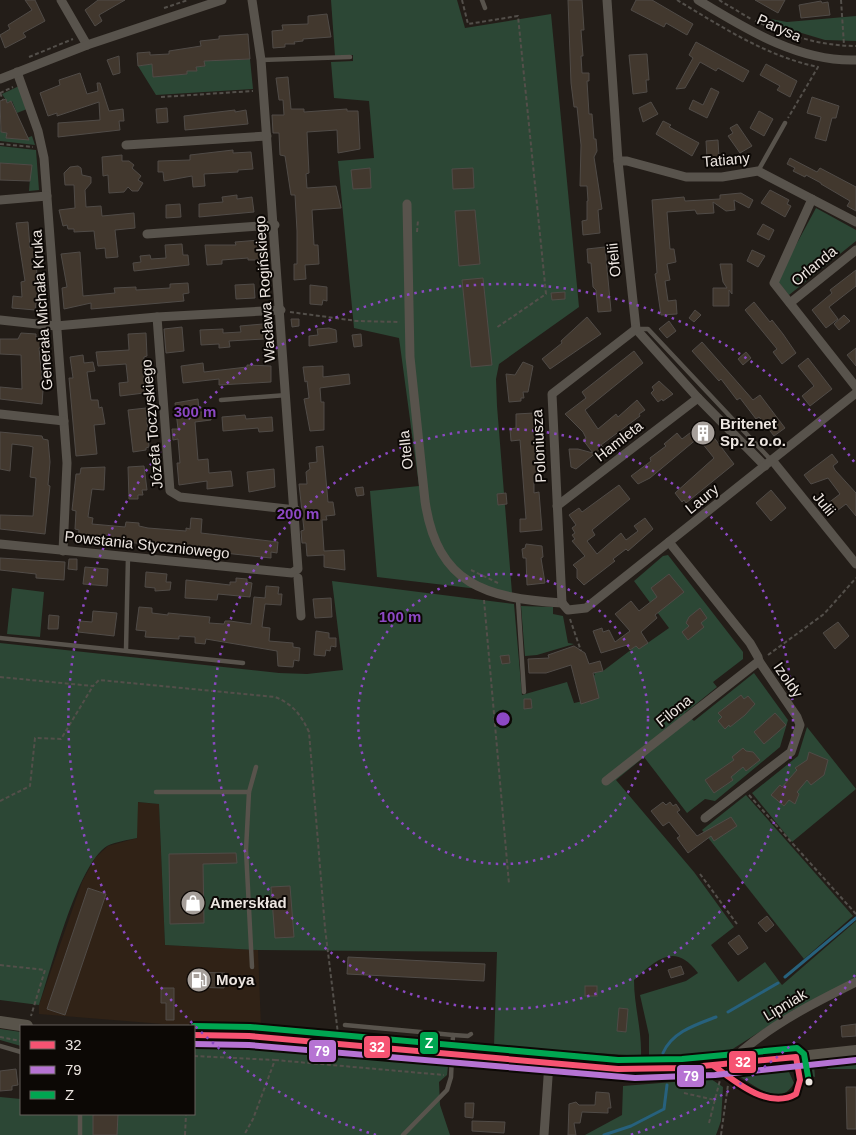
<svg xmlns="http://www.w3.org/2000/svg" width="856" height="1135" font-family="Helvetica,sans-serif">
<rect width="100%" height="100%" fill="#231d18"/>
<!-- built -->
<polygon fill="#302216" points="137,802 159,804 165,945 258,950 261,1027 163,1024 39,1014 39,1005 82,882 95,858 108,846 137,838"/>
<!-- green -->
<g fill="#2c4735">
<polygon points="331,0 457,0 465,28 551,14 579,307 499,364 496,379 497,406 512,593 377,577 370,491 419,486 399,338 354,328 338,161 374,158 369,101 334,98 331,62 353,61 353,55 335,56"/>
<polygon points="856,16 856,41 825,40 768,23 771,19 787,22"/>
<polygon points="237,56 238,60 250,59 253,89 156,95 138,66 152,64 153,77 187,74 187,71 196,71 196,67 204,66 204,61 212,61 212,58"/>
<polygon points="19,86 27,109 17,113 12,101 7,102 2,94"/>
<polygon points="0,125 1,132 7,133 6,138 24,139 32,136 35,145 0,141"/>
<polygon points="0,146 36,150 39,190 29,191 31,165 0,163"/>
<polygon points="816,208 856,230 856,241 789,295 777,280"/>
<path d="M668,555L743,652V659L713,682L717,687L685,713L694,721L754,673L788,720L780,747L715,801L705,799L687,813L644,757L616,780L694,872L734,927L711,945L738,982L765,962L782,985L856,921V982L798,1012L795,1009L728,1052L649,1058V1035L640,995L686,981L698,973C675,942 657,959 634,980C634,1006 642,1030 641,1056L494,1046L497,952L258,950L165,945L159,804L138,802L137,838C128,840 115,842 107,846C77,865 51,970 39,1005L0,1000V643L279,673L307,674L343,670L332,581L514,604L522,695L567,682L574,703L597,698L591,676L595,675L594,673L603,671L636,646L639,649L669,628L634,581L663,556Z"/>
<polygon points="12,588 44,592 40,637 7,634"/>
<polygon points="521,606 553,607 553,614 563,616 568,643 574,644 537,655 525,656"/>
<polygon points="807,727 856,789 792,842 752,793 798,756"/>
<polygon points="746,795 853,916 804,959 702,830"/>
<polygon points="0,1029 21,1032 21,1046 0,1040"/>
<polygon points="194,1041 246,1042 441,1060 448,1066 447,1075 439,1082 440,1105 450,1135 0,1135 0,1097 21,1099 21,1114 194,1114"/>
<polygon points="856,1058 856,1069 828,1069 824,1065 829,1060"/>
<polygon points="810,1061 814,1065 815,1077 808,1075 805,1062"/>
<path d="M784,1067L789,1072L794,1083C781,1108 755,1086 739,1076L743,1071Z"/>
<polygon points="711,1079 723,1087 721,1121 716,1135 585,1135 622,1115 623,1086"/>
</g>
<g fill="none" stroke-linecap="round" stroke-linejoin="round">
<!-- stream -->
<g stroke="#27617d" stroke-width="3">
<polyline points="785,977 856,918"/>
<polyline points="728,1012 778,983"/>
<path d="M663,1053C672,1032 695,1025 716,1017"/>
<polyline points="604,1135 631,1126 664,1109 667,1085"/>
</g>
</g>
<!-- building -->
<g fill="#42382e" stroke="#504b47">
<polygon points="25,0 35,0 45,21 23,33 26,37 5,48 0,35 10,29 8,25 32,10"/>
<polygon points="98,0 125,0 99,15 102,21 95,26 85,10"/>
<polygon points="568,0 582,0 584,30 581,30 583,56 581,56 582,73 589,73 589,81 587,81 589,114 592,114 594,139 596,139 597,151 594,157 602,209 598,210 600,233 583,235 582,221 587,220 587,201 588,201 587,186 580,186 581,145 577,107 574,107 571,83"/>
<polygon points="636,0 652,0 693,24 687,35 666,23 664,27 631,10"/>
<polygon points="755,0 785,0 778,13"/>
<polygon points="821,1 822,3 828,2 830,15 801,18 799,5"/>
<polygon points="327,14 331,37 303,39 303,41 294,42 295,44 285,44 285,47 273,48 272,31 283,30 282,25 308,24 308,16"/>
<polygon points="248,34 250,59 204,61 205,66 196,67 197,71 187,71 187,74 153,77 152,64 138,66 137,53 150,52 150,55 169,54 169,51 201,46 200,41 219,39 219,36"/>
<polygon points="696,42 749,71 743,82 718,68 716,71 700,62 685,88 676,89 693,58 689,55"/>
<polygon points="647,54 649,80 646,80 647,92 633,94 629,55"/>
<polygon points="119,56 120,73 113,75 107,60"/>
<polygon points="766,64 797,81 790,97 777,90 780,86 760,75"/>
<polygon points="80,73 87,94 98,91 97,83 100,83 109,111 123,109 124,121 119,121 120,130 58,137 58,123 100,120 99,102 57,116 57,113 48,116 40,93 60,85 59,80"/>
<polygon points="288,77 291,109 304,109 304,112 347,109 347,111 358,111 360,149 338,153 337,130 307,132 309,173 306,174 307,188 336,186 341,208 312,210 314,245 318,245 319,264 305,265 306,279 294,280 294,264 297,264 297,231 295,195 291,195 285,156 280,155 279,133 273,133 272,115 284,115 283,100 279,100 276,78"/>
<polygon points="711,88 719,92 707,118 689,109 693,100 703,105"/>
<polygon points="812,97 839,106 836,118 832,118 826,141 815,138 821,117 807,113"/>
<polygon points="6,99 7,103 11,101 29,140 6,138 7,133 1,132 0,101"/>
<polygon points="651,102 658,114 643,122 639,108"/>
<polygon points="167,108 168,122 157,123 156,109"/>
<polygon points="235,110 235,112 246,110 248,124 185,130 184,116"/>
<polygon points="759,111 773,119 764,136 750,128"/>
<polygon points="663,121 671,125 669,127 699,143 692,156 656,134"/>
<polygon points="737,124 752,146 740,153 728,136 733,133 730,128"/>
<polygon points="718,140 719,157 707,158 706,141"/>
<polygon points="233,150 233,153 251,152 253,169 238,170 238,172 204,174 205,186 193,187 192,176 164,181 163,172 158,172 158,161 190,160 190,155"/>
<polygon points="122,155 122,161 129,161 134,165 132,168 141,176 138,180 143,183 138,191 132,191 128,187 124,192 109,193 108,175 103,176 102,157"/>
<polygon points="790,158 817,172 820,168 856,187 856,211 847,206 850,201 821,184 821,183 806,175 805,177 793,171 795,168 787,164"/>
<polygon points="0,163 32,165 30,181 0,180"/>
<polygon points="78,166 81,168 82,175 91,177 91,183 85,190 86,207 101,206 102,216 134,213 135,228 115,230 118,257 106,258 105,248 96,249 94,231 74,232 74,229 68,229 67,225 63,226 59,210 75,208 74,185 65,185 64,173 70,167"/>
<polygon points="370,168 371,188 353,189 351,170"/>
<polygon points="473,168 474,188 453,189 452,169"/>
<polygon points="770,190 789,200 787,204 791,206 785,217 761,203"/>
<polygon points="741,193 753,200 749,208 734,200 735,210 726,211 713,202 714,213 697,214 695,210 667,212 670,249 674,249 676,262 667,264 670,280 665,281 668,301 676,300 677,314 661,315 655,274 657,273 652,200 684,197 685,201 720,199 720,195"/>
<polygon points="237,195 237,199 252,197 254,212 199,217 199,204 223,202 222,197"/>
<polygon points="180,204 181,217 166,218 166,205"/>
<polygon points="475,210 480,264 459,266 455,211"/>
<polygon points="28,222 30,248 38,247 39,259 36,260 38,292 35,310 12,308 13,296 22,297 21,282 25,281 16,223"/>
<polygon points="763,224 774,230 769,240 757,234"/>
<polygon points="260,240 262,260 248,260 248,258 222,260 222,264 207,265 205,245 236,245 235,242"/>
<polygon points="182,244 183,255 188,255 189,265 134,271 133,263 141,262 140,256 150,255 151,259 166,258 165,245"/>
<polygon points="605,247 611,311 598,312 596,290 593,287 591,263 588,263 587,249"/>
<polygon points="752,250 765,256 758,267 747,261"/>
<polygon points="80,252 83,296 115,293 114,288 136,287 136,290 170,288 170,284 188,283 189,293 183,294 184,301 91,309 91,303 64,309 62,288 67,287 61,254"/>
<polygon points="720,264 732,264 732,294 729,290 729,306 713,306 713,288 727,288 723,282"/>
<polygon points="856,270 856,286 829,307 838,319 826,328 812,310 832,293 830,290"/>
<polygon points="483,278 492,365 471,367 462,280"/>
<polygon points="254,284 255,298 236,299 235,285"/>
<polygon points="310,285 327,287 327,301 323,300 322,305 310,304"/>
<polygon points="565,292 565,299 552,300 551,293"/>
<polygon points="754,302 770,322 772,320 783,334 796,353 782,364 773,352 777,349 745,310"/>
<polygon points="695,310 701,315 694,322 689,318"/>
<polygon points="844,315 850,321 839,330 834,324"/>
<polygon points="587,317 601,334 550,369 542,359 562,343 561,341"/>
<polygon points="291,319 299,319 299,326 292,327"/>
<polygon points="669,321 676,331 667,338 659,329"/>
<polygon points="263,324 264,339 229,341 230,347 219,348 219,344 201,345 200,330 223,329 223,333 241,332 240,326"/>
<polygon points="182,327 184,351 166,353 164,329"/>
<polygon points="329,328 336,330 337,342 309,346 309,336 318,335 317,329"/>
<polygon points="21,333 36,334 36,337 41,337 42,348 39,348 43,390 42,404 0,399 0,387 22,389 21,355 0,354 0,339 18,339"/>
<polygon points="146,333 147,356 144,357 144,393 120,396 119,383 128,382 126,364 98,366 96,352 129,350 128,334"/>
<polygon points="361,334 362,346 354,347 352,335"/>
<polygon points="702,342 753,400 760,395 785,428 774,436 759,417 756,419 740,398 737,400 721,379 719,381 692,351"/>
<polygon points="856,348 856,366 847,355"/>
<polygon points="634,351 643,363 585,410 598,429 616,414 618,417 637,400 645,410 639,414 640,416 601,445 603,447 576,469 571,467 569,449 578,449 593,453 583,440 586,438 583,432 565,414 586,398 582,392"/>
<polygon points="746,352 751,358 743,365 738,359"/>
<polygon points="83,355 84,363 93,362 95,371 87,372 91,400 98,400 99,408 102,407 105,424 94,425 97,454 76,456 69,378 73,378 70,357"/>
<polygon points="808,358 832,389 810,406 802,396 814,386 798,366"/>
<polygon points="523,362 533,366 528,392 523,392 524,398 521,398 521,401 509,402 506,374 515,375"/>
<polygon points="203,363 204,372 247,367 247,365 271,366 271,382 219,385 219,379 183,383 181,366"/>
<polygon points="323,366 323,377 349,374 350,384 320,388 321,402 324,402 324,430 310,431 304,399 309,398 307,381 305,382 303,367"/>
<polygon points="659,381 673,394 663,401 662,399 658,402 651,393 654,390 652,387"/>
<polygon points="198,399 199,412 211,412 211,420 195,422 198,460 208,459 209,473 231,471 233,486 207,489 207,481 179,485 177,463 180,463 178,439 173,440 172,429 178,429 175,403"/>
<polygon points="146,408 149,447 146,448 146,450 133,452 128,410"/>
<polygon points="534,413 537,477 534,478 534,493 539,492 542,530 520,532 520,519 526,519 520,440 511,441 510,429 516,428 516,414"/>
<polygon points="245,415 246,419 272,417 273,431 259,432 258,428 223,431 222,417"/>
<polygon points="703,423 734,464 686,503 684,500 682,502 675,493 714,458 698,438 650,478 638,484 631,476 651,461 650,458 666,446 664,444 677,433 682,439"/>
<polygon points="0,432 42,436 43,439 48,440 50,462 48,485 50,486 45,534 0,529 0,515 33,516 36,478 30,477 33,447 29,446 12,444 10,471 0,469"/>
<polygon points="323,446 328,502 333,502 335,515 326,516 327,520 322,520 324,551 344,550 345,570 324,567 324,555 307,556 306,543 302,543 301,531 304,530 299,484 307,484 306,472 310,469 309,463 317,462 316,447"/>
<polygon points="832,454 838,462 833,466 835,470 856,493 856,516 846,504 834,513 827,504 840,494 828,478 811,484 804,475"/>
<polygon points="144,466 147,490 142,490 143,495 138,495 138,499 129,499 128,467"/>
<polygon points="105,467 104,490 92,489 88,517 93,518 92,524 125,527 126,522 139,523 139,526 148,528 186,531 186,528 190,529 191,518 202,519 201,533 278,542 277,553 271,552 271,558 177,548 178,546 78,539 79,530 75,529 76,511 72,510 76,474 80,474 81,468"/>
<polygon points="274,469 275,487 249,492 247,472"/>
<polygon points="619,485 630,499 592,530 595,535 587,541 597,554 621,533 626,540 638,531 634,526 645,518 653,529 628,551 626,549 613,559 615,561 584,585 577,578 577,569 573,565 585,556 572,541 575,539 572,535 575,533 572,528 576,525 569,515 579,508 582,512"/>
<polygon points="363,487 364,495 357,496 355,488"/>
<polygon points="771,490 786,508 771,521 756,503"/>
<polygon points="506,493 507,504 498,505 497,494"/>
<polygon points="526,544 542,546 543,557 541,558 545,583 527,585 526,558 523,558 522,549 525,548"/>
<polygon points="0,558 65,562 64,580 36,578 36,574 0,570"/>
<polygon points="69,559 77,559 77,570 68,569"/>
<polygon points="85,567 108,569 107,586 83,584"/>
<polygon points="146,572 167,574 166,582 171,582 170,590 155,591 155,588 145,587"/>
<polygon points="669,574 684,592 655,615 657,618 641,632 648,643 639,649 636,646 630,650 627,645 601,653 593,631 602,628 603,632 609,630 615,642 630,631 615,614 631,601 639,611 657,597 651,588"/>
<polygon points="236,578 247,579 247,582 252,583 250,597 218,594 217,600 185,598 186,580 230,585 230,582 236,582"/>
<polygon points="266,586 279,587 278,594 282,594 281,605 265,604 262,627 270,628 269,641 293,643 293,647 300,648 299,661 294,660 293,667 278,666 277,651 206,639 205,644 195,643 195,637 179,636 179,639 145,637 146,631 136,630 139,607 152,608 152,613 168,615 168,613 210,617 209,623 224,624 225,621 230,621 251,624 254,597 265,598"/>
<polygon points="331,598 332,617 315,618 313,599"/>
<polygon points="700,608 707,618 701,623 704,627 688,640 682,632 689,626 686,623 689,617"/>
<polygon points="93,611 117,613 114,636 78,632 80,621 92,622"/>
<polygon points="49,615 59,616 58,629 48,629"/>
<polygon points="838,622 849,636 835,649 823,633"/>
<polygon points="316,631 329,633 329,638 336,638 336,647 331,646 330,651 326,650 325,656 314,655"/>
<polygon points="574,646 585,653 589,664 600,661 603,671 593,673 599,698 581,704 571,665 546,673 529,673 528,659 549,658 548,655"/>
<polygon points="509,655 510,663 502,664 500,656"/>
<polygon points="741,695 744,699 748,696 755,704 745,715 730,727 729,725 725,729 718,721 722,717 718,713"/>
<polygon points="524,699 531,699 532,708 524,709"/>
<polygon points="775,713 786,725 764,744 754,732"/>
<polygon points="743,748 746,751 753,752 760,760 746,771 743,767 731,777 733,780 714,793 705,780 734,760 732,757"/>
<polygon points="809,752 828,760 824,775 811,785 807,780 797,792 799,794 795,804 789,800 784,806 771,795 780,785 782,787 797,770 795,768 807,760"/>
<polygon points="663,802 666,805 670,802 673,806 676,804 680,810 677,812 697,836 731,817 737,826 714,841 711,836 688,853 677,838 680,836 669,822 663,826 651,811"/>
<polygon points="236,853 237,863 203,864 204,923 170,924 169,854"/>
<polygon points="290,886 294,937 275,938 271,887"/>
<polygon points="88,888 106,894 65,1015 47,1009"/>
<polygon points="767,916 774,925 766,932 758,923"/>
<polygon points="739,935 748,948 738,955 728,943"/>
<polygon points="348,957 485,964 484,981 347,974"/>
<polygon points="681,966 684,974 671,978 668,970"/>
<polygon points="191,972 225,973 224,988 190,987"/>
<rect x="585" y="986" width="12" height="10"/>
<polygon points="161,988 174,988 174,1020 166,1020 166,1003 161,1003"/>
<polygon points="619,1008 628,1009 626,1032 617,1031"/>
<polygon points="856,1024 856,1036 842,1037 841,1026"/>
<polygon points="16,1069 18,1085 12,1086 12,1090 0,1091 0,1071"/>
<polygon points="846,1087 856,1087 856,1129 847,1129"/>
<polygon points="596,1092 609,1093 611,1108 608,1108 608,1113 582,1112 580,1123 574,1123 576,1135 568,1135 569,1104 576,1102 579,1105 595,1105"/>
<polygon points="465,1103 474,1103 473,1118 465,1117"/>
<polygon points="98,1114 118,1114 117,1135 93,1135 93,1115"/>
<polygon points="472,1121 505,1122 504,1133 472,1131"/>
</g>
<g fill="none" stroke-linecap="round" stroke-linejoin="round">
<!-- path -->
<g stroke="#534f4a" stroke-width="2" stroke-dasharray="4 2.5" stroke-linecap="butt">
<polyline points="462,0 468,24 518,16 546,294 496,328"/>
<path d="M677,0C722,27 766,56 818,67L788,118"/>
<polyline points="719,0 751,19"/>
<polyline points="841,0 844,45"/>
<polyline points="164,8 188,0"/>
<path d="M755,21C788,35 820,46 856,46"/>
<polyline points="29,57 73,39"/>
<polyline points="0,93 13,87"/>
<polyline points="0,93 3,100"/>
<polyline points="161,97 253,91"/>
<polyline points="0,144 33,147"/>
<polyline points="417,232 418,220"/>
<polyline points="290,312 357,321 400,322"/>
<polyline points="471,570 498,583"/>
<polyline points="484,600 509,884"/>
<polyline points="570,619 581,651"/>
<polyline points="768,655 824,614 856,578"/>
<path d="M0,677L93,686L99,680L275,697C293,704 301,715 309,732L325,928L338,1034"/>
<polyline points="749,795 856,914"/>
<polyline points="0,801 30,786 35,738 61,739 93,686"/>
<polyline points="700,874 737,924"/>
<polyline points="0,965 45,970 31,1016"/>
<polyline points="0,1037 21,1041"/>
<polyline points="194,1056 275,1060 253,1119 244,1135"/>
<polyline points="275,1060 444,1075"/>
<polyline points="684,1093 715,1100"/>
<polyline points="709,1123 720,1080"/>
<polyline points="185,1135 186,1114"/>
<polyline points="721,1135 728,1085"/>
</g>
<!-- lane -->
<g stroke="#58534c" stroke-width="4.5">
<polyline points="482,0 485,8"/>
<polyline points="261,60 350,57"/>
<polyline points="758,171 785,123"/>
<polyline points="638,329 648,329 771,460"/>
<polyline points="221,400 287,395"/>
<polyline points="518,600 524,692"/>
<polyline points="0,638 243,663"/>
<polyline points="126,650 128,556"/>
<polyline points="156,792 249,792 246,850 252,967"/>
<polyline points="249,792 256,767"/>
<polyline points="345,1025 453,1035 451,1077 447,1090 403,1135"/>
<polyline points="453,1035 468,1036 471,1034"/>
<polyline points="0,1046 21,1052"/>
<path d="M717,1068C743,1091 817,1130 796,1059"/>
<polyline points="80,1135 80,1114"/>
</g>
<!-- street -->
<g stroke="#58534c" stroke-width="9">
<polyline points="61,0 87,45"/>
<polyline points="607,0 618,161 636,329 698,398 765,466"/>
<path d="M698,0C746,29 798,62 856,60"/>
<polyline points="17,72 38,131 44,158 67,463 63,551"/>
<polyline points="0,79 87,45 222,0"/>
<polyline points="126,145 267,136"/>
<polyline points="618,161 627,161 686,177 722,177 758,171 856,222"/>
<polyline points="812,199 774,283 856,387"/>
<polyline points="0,200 47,196"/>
<path d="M407,204L410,357L425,501C437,585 486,598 562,603"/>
<polyline points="147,234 275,225"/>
<polyline points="790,303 856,250"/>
<polyline points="157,317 170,491 180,497 296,510"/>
<polyline points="0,320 56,326 157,317 281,310"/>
<polyline points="0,414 64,421"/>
<polyline points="772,460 856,564"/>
<polyline points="557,506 698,398"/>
<polyline points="669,542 750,643 758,657 759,661 797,717 800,725 791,752 705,818"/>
<polyline points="0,544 292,573 298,569 261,60 252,0"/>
<polyline points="298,578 301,616"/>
<polyline points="562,603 568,610 586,608 856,393"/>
<polyline points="562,603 552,394 636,329"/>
<polyline points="606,781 759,661"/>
<path d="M742,1063V1051C776,1022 816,1002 856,982"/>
<polyline points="544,1135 549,1063"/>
</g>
<!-- secondary -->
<g stroke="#58534a" stroke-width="12">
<polyline points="0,1022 27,1026"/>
<polyline points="194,1035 249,1036 636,1069 714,1066 856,1051"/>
</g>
<defs>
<path id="bus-1" d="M194,1035L249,1036L618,1069L682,1068L796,1057L800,1080L796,1094C769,1110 735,1082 714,1066"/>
<polyline id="bus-2" points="194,1044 249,1045 635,1078 715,1075 856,1060"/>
<polyline id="bus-3" points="194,1026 250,1027 618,1060 682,1059 797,1048 804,1054 809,1082"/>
</defs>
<!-- bus-1 casing -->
<use href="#bus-1" stroke="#0c0805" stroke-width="10"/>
<!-- bus-2 casing -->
<use href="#bus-2" stroke="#0c0805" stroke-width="10"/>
<!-- bus-3 casing -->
<use href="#bus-3" stroke="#0c0805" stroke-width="10"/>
<!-- bus-1 -->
<use href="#bus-1" stroke="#f65372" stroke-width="6"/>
<!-- bus-2 -->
<use href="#bus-2" stroke="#b673d3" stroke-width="6"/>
<!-- bus-3 -->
<use href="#bus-3" stroke="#00a651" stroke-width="6"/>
</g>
<!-- distance rings -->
<g fill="none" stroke="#8c48c4" stroke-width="2.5" stroke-dasharray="2.5 5">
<circle cx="503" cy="719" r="145"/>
<circle cx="503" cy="719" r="290"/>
<path d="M855 975A435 435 0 0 1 630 1135M376 1135A435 435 0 1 1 855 463"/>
</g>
<!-- icons -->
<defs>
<symbol id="building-disc" viewBox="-11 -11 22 22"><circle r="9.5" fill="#a69f9a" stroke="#0c0805"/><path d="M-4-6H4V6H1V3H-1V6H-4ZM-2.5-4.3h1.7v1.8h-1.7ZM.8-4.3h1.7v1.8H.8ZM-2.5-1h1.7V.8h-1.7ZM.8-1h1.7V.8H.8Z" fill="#fff"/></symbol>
<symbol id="shop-disc" viewBox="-11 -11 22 22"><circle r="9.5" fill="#a69f9a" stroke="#0c0805"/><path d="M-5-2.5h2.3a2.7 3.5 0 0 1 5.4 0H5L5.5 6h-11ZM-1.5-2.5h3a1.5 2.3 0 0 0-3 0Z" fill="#fff"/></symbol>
<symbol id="fuel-disc" viewBox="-11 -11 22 22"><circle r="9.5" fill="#a69f9a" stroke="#0c0805"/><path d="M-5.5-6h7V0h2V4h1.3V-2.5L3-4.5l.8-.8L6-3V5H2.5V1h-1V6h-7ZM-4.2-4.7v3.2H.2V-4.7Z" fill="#fff"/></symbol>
</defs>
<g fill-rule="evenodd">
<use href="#building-disc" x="689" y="419" width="28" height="28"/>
<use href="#shop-disc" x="179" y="889" width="28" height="28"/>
<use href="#fuel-disc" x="185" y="966" width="28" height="28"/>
</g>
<!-- markers -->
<circle fill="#ece5e0" stroke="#0c0805" stroke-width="2" cx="809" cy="1082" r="4.5"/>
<g text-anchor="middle" stroke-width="4" stroke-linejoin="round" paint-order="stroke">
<!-- street labels -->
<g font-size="15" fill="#ece5e0" stroke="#0c0805">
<text transform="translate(779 28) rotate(24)" y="5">Parysa</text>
<text transform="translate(726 160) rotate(-5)" y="5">Tatiany</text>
<text transform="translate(614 260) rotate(-96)" y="5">Ofelii</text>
<text transform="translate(814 266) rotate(-39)" y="5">Orlanda</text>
<text transform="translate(265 289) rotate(-94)" y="5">Wacława Rogińskiego</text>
<text transform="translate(42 310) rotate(-94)" y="5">Generała Michała Kruka</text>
<text transform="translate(152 424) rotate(-95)" y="5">Józefa Toczyskiego</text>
<text transform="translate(619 441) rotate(-38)" y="5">Hamleta</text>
<text transform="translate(539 446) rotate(-93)" y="5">Poloniusza</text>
<text transform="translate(406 450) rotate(-96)" y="5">Otella</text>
<text transform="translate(702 499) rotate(-39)" y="5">Laury</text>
<text transform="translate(824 504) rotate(51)" y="5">Julii</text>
<text transform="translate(147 545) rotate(6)" y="5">Powstania Styczniowego</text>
<text transform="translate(788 680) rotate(55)" y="5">Izoldy</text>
<text transform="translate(674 711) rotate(-39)" y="5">Filona</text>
<text transform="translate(785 1005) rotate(-31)" y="5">Lipniak</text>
</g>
<!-- poi labels -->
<g font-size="15" font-weight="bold" fill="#ece5e0" stroke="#0c0805" text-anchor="start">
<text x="720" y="429">Britenet<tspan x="720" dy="17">Sp. z o.o.</tspan></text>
<text x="210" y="908">Amerskład</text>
<text x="216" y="985">Moya</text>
</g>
</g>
<circle cx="503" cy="719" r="8" fill="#8c48c4" stroke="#0c0805" stroke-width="2.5"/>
<g font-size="15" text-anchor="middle" font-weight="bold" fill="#8c48c4" stroke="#0c0805" stroke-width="4" stroke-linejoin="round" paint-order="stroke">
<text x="195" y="417">300 m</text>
<text x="298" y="519">200 m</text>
<text x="400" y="622">100 m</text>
</g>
<g stroke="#0c0805" stroke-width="2">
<rect x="419" y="1031" width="20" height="24" rx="5" fill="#00a651"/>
<rect x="363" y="1035" width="28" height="24" rx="5" fill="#f65372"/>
<rect x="308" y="1039" width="29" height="24" rx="5" fill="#b673d3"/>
<rect x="728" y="1050" width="29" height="24" rx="5" fill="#f65372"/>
<rect x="676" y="1064" width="29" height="24" rx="5" fill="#b673d3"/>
</g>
<g font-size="14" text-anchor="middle" font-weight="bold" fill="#fff">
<text x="429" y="1048">Z</text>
<text x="377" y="1052">32</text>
<text x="322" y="1056">79</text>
<text x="743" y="1067">32</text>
<text x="691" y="1081">79</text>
</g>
<!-- legend -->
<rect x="20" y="1025" width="175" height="90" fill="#0c0805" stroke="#66605d"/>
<rect x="30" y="1041" width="25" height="8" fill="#f65372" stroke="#66605d"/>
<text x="65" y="1050" font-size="15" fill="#ece5e0">32</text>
<rect x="30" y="1066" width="25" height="8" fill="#b673d3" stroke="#66605d"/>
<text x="65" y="1075" font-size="15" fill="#ece5e0">79</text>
<rect x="30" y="1091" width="25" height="8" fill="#00a651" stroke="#66605d"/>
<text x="65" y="1100" font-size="15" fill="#ece5e0">Z</text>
</svg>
